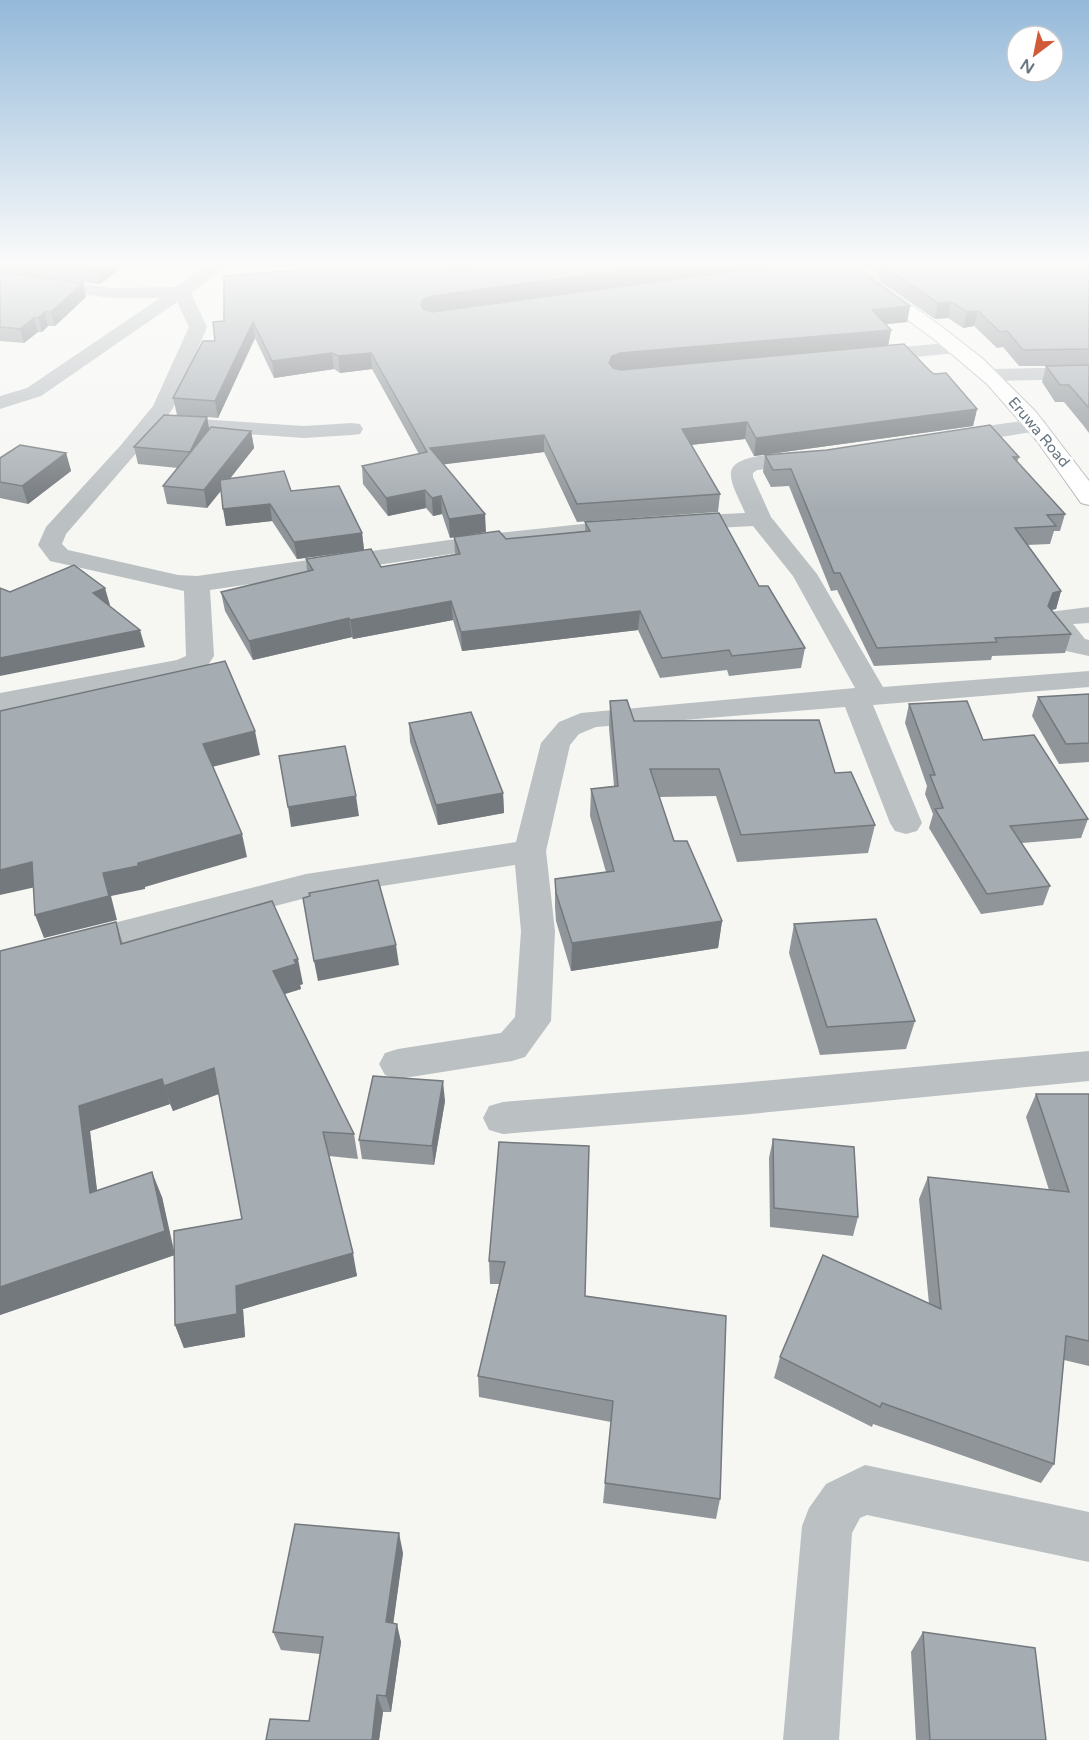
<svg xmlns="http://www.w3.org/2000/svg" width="1089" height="1740" font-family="'Varela Round',sans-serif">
<rect width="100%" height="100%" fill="#f6f6f3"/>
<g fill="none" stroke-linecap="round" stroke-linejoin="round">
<defs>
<polygon id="major" points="831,264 851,264 934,321 982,358 1036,412 1086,477 1089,481 1089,505 1081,503 1037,441 987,384 935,340"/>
</defs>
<!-- major casing -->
<use href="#major" stroke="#afb4b7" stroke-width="2"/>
<!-- minor -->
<g fill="#bbc0c3" fill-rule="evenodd">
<polygon points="209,264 229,264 191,293 207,327 173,408 167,417 304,426 352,423 360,424 363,429 360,434 352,435 304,438 158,428 66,534 62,544 68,550 178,575 197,576 498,533 629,519 637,521 641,526 637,531 629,533 498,547 210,590 214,656 206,668 185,675 0,711 0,693 177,660 186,656 184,591 50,561 38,545 46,527 121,445 153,406 189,327 177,302 41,396 0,409 0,396 27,388 160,298 111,298 0,283 0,273 111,288 176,287"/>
<polygon points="916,264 980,264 972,269 854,281 848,280 845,276 848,272 854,271"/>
<polygon points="958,342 965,344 968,348 965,352 867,362 860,360 857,356 860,352 867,350"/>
<polygon points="1089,367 1089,379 989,381 982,379 979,375 982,371 989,369"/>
<polygon points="1036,419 1044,420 1047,425 1044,430 951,445 943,443 940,438 943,433 951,431"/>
<path d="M808,452L816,454L819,459L816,464L757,470L753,473V477L771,517L817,574L883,687L1089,671V687L873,705L922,823L917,831L906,834L895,831L890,823L845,707L596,727L579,734L570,745L546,851L555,931L551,1021L525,1057L512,1061L398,1079L385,1075L379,1064L385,1053L398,1049L501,1033L515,1017L521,931L515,865L306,898L0,978V952L306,874L516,842L541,743L559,722L581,713L855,688L793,576L753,526L680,530L672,528L668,523L672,518L680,516L745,513C741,502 730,485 731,473C732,452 792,454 808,452Z"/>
<polygon points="1089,607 1089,623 1073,624 1085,639 1089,640 1089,656 1066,651 1044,623 1049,612"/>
<polygon points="1089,1051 1089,1081 740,1115 503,1134 489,1130 483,1118 489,1106 503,1102 740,1083"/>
<polygon points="865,1465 1089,1512 1089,1562 867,1515 860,1518 852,1533 839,1740 783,1740 802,1526 809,1508 826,1484"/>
</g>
<!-- major -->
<use href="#major" fill="#fff" fill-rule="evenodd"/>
</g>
<!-- wall -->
<g fill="#8f9599" fill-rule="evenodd">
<polygon points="0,264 127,264 100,284 0,272"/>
<polygon points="436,264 784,264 432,312 849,266 910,306 907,322 886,324 891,330 888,345 929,370 977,409 973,426 754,456 745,439 691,445 720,494 718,512 577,522 544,452 443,464 485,514 450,538 442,514 433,516 426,508 388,516 363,484 362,466 419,454 372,369 340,373 334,369 274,378 255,338 218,418 207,417 209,430 251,431 254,448 230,478 291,491 362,533 364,550 297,559 272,521 226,526 221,491 207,508 167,504 163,486 178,468 138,464 134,447 177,415 173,398 215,341 224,321 306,269 306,266 426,266 439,267"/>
<polygon points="855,264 1089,264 1089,433 1083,425 1064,402 1055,402 1042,382 1046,366 1019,366 1003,347 997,348 974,326 963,328 948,318 935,319 879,281 882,266 861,268"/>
<polygon points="0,272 86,297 55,326 48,326 42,332 38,332 24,343 0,341"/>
<polygon points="66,453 71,471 28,504 0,498 0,458"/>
<polygon points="765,455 1019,457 1017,462 1065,514 1060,531 1054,531 1050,544 1027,545 1061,591 1056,609 1051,610 1071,634 1065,653 992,656 991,660 874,666 837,590 831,591 789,486 771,487 763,472"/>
<polygon points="585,522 759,586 805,648 801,668 729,676 727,670 660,678 638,630 462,651 453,620 353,639 352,637 253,660 225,611 221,592 307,571 306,559 381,567 455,554 454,537 506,539 585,531"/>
<polygon points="1089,694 1089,762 1059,764 1032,716 1038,697"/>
<polygon points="610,701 634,721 835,773 875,825 868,853 737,862 716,796 659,797 674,841 722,921 718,948 571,971 556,921 555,907 555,879 606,872 590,816 591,789 614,786 609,728"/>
<polygon points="909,704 983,740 1088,819 1081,838 1022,843 1050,886 1043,905 981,914 929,828 933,814 925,794 927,786 905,723"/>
<polygon points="409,723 503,793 504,813 438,825 410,742"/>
<path d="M116,922L123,944L303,984L300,985L301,989L285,994L354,1134L358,1159L329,1156L357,1276L243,1309L245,1337L184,1348L175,1325L174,1255L0,1315V951ZM219,1094L242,1219L174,1255L162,1197L97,1190L90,1131L170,1104L173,1111Z"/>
<polygon points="794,924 915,1021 906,1049 820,1055 789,953"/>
<polygon points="1036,1094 1089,1094 1089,1366 1064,1360 1054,1464 1041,1483 873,1424 872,1427 774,1378 780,1357 929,1304 919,1199 928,1177 1049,1190 1026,1117"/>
<polygon points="445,1101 434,1165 362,1159 359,1140"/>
<polygon points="773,1139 858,1217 853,1236 770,1227 769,1158"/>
<polygon points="499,1142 585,1296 720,1499 716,1519 603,1503 611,1422 479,1397 478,1376 499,1284 490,1284 489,1261"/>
<polygon points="403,1553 393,1623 401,1642 391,1712 383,1712 379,1740 266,1740 309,1721 320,1654 281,1650 273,1632"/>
<polygon points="923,1632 1046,1740 916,1740 911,1652"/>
</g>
<!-- shaded-wall -->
<g fill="#74797d">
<polygon points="106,264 127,264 100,284 97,271"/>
<polygon points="457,264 485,264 457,270"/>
<polygon points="672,264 784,264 433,312 424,315 421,305 423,299 432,296"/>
<polygon points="861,264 892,264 861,268"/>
<polygon points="83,283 86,297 55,326 51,312"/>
<polygon points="951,302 948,318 935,319 938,303"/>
<polygon points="910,306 907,322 870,326 872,310"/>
<polygon points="978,311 974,326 963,328 967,312"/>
<polygon points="45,312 48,326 42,332 38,318"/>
<polygon points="34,318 38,332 24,343 20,329"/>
<polygon points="253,322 255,338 218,418 215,401"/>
<polygon points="891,330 888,346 611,373 609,363 612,356 620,353"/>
<polygon points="332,353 334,369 274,378 272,361"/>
<polygon points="371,353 372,369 340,373 338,356"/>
<polygon points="977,409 973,426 754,456 756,438"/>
<polygon points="207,417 210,434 193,470 190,452"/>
<polygon points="747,422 745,439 680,446 682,429"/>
<polygon points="251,431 254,448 207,508 204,490"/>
<polygon points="544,435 544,452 431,466 430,448"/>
<polygon points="66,453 71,471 28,504 22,486"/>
<polygon points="425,490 426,508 388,516 386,498"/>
<polygon points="441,496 442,514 433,516 432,498"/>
<polygon points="270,504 272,521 226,526 223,509"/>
<polygon points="485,514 486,532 450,538 449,519"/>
<polygon points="362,533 364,550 297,559 294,542"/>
<polygon points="105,588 110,605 98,610 93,593"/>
<polygon points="1061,591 1056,609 1047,611 1042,624 1053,593"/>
<polygon points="451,601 453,620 353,639 350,620"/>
<polygon points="640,611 638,630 462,651 461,632"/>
<polygon points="349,618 352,637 253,660 249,641"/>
<polygon points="140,630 145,647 0,676 0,658"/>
<polygon points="255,731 260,755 208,768 203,744"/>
<polygon points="503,793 504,813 438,825 436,805"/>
<polygon points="356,796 359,816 291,827 288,807"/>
<polygon points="242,834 247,857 145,887 145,889 111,896 117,920 44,938 35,915 103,873"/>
<polygon points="32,862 40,886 0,895 0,870"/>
<polygon points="722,921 718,948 571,971 572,943"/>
<polygon points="396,945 399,965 318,981 314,961"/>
<polygon points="298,959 303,984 300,985 301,989 278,996 273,971 294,960"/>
<polygon points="214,1068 221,1093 173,1111 164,1086"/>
<polygon points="162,1079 170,1104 90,1131 100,1217 90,1193 79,1106"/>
<polygon points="443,1081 445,1101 434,1165 432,1146"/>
<polygon points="152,1172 162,1197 175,1255 0,1315 0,1287"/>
<polygon points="353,1253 357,1276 243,1309 245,1337 184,1348 175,1325 236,1286"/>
<polygon points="399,1533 403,1553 391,1640 386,1622"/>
<polygon points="397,1624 401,1642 391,1712 386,1696"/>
<polygon points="377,1695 383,1712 379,1740 372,1740"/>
</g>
<!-- building -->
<g fill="#a6adb2" stroke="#74797d" stroke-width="1.5">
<polygon points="46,264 106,264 97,271"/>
<polygon points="322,264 425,264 426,266 456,269 481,264 672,264 432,296 423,299 421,305 423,309 432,312 788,264 847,264 849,266 856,268 910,306 872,310 891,330 620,353 612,356 609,363 613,368 621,370 904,344 929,370 934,374 946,373 977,409 756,438 747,422 682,429 720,494 577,504 544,435 430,448 485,514 449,519 441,496 432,498 425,490 386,498 362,466 427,452 371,353 338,356 332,353 272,361 253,322 215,401 173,398 203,341 215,341 213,322 224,321 224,276 307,269 306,266"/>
<polygon points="893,264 1089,264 1089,349 1023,350 1007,331 1000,332 978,311 967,312 951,302 938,303 882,266"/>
<polygon points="0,272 83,283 51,312 45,312 38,318 34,318 20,329 0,327"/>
<polygon points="1089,365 1089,408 1069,385 1060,385 1046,366"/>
<polygon points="164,415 207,417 190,452 134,447"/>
<polygon points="990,425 1019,457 1013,457 1065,514 1047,515 1056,526 1015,528 1061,591 1053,593 1048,606 1071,634 995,638 997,642 877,648 840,573 834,573 791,469 773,470 765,455 827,450"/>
<polygon points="211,427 251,431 204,490 163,486"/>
<polygon points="20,445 66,453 22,486 0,482 0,458"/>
<polygon points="284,471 291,491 339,486 362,533 294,542 270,504 223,509 220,480"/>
<polygon points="719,513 759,586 768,586 805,648 732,656 729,650 662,658 640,611 461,632 451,601 350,620 349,618 249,641 221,592 313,570 306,559 371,549 381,567 460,554 454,537 499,531 506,539 590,531 585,522"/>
<polygon points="74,565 105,588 93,593 140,630 0,658 0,588 10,592"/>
<polygon points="225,661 255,731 203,744 242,834 138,863 138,866 103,873 109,896 35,915 32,862 0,870 0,711"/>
<polygon points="1089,694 1089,743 1066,744 1038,697"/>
<polygon points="627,700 634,721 819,720 835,773 851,772 875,825 741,835 719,769 650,769 674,841 687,841 722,921 572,943 556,893 555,879 614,871 591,789 618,786 610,701"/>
<polygon points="967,701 983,740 1034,735 1088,819 1010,826 1050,886 987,894 935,809 943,808 930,775 935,775 909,704"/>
<polygon points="471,712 503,793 436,805 409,723"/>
<polygon points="345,746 356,796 288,807 279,756"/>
<polygon points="378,880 396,945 314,961 303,898 310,896 309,893"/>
<polygon points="272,901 298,959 294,960 296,964 273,971 354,1134 323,1132 353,1253 236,1286 237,1314 175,1325 174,1231 242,1219 214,1068 164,1086 162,1079 79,1106 90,1193 152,1172 165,1231 0,1287 0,951 116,922 121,944"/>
<polygon points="876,919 915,1021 827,1027 794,924"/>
<polygon points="373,1076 443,1081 432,1146 359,1140"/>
<polygon points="1036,1094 1089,1094 1089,1341 1066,1336 1054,1464 882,1403 880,1407 780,1357 823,1255 941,1309 928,1177 1069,1192"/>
<polygon points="773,1139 854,1147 858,1217 774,1208"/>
<polygon points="499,1142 589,1146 585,1296 726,1316 720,1499 605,1483 613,1401 478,1376 505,1262 489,1261"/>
<polygon points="295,1524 399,1533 386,1622 397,1624 386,1696 377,1695 372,1740 266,1740 270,1719 309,1721 323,1637 273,1632"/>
<polygon points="923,1632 1035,1648 1046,1740 930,1740"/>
</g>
<!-- sky -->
<linearGradient id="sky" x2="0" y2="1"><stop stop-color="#94b9da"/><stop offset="0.52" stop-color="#fbfbfa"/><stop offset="1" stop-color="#fbfbfa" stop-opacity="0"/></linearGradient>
<rect width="1089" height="508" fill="url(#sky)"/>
<g text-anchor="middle" stroke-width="6" stroke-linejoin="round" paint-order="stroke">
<!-- far-street labels -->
<g font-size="15" fill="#687681" stroke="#fff">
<text transform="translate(1039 432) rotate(50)" y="5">Eruwa Road</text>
</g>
</g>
<!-- north arrow -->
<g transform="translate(1035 54) rotate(212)"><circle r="28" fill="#ffffff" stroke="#c3c8cd" stroke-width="1.5"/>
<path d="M0-4.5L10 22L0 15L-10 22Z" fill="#d15b38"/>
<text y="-9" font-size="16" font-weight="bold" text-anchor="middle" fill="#687681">N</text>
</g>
</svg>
